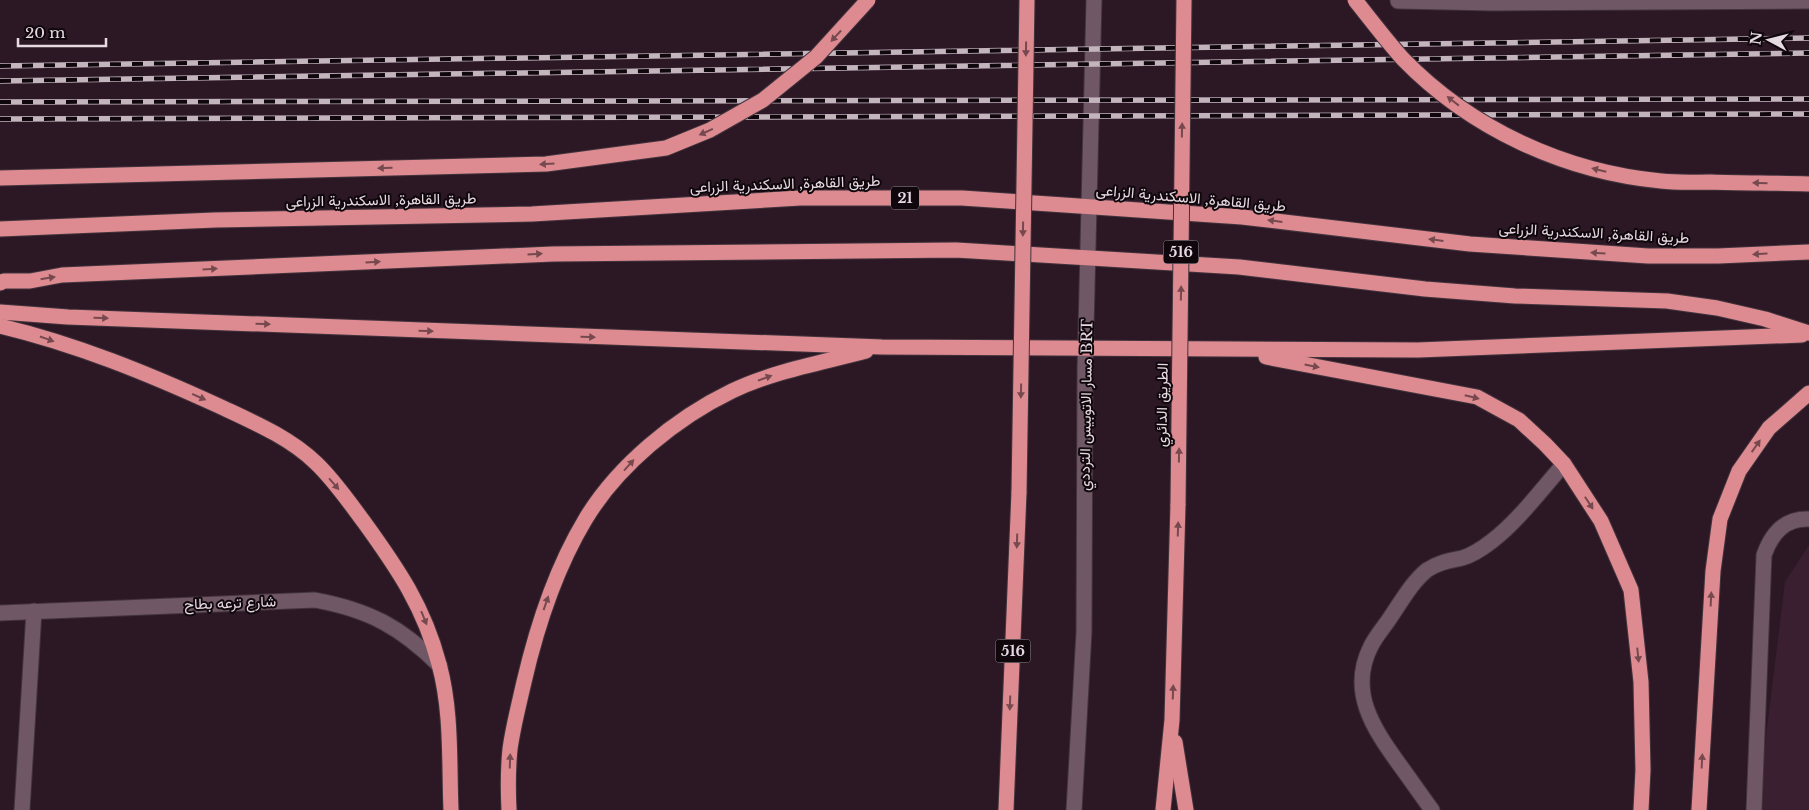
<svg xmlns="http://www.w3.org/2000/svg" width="1809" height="810" font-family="'Libre Baskerville',Vazirmatn,serif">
<rect width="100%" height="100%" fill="#2c1825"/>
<!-- built -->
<polygon fill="#391f30" points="1809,545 1809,810 1757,810 1785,582"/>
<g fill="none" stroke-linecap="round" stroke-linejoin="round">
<defs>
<g id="minor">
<polyline points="1398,1 1493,3 1809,1"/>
<path d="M0,613L315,600C369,610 401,627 440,666"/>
<polyline points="22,810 34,611"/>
<polyline points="1074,810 1084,632 1085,370 1094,0"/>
<path d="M1432,810C1421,795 1410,779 1399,764C1373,728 1348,691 1371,646C1376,636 1384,627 1390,618C1401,602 1412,582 1427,570C1439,562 1449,561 1462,558C1473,555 1483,548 1492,541C1519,520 1541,490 1564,464"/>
<path d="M1754,810L1764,555C1772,533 1785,518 1809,519"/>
</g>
<g id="highway">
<polyline points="0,229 215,220 532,214 800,198 962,198 1242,217 1470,244 1648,256 1718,256 1809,252"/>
<polyline points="0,283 4,281 30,281 62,275 553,254 956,250 1239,267 1425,289 1515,296 1667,301 1717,308 1765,319 1809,333"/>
<polyline points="0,312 68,317 882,347 1418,350 1802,335"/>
<path d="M0,326C76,344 149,374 219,406C253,422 289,437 316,463C334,480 349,502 364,522C398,569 424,607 439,664C452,711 449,762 451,810"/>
<polyline points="1266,357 1477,397 1519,420 1545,444 1564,464 1601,521 1631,590 1641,682 1643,770 1641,810"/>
<polyline points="1175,742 1186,810"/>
<path d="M509,810C508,790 508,769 510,749C513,727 519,704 524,682C537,626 555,570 585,520C617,466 676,418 732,391C774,371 821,363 866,351"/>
<polyline points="1006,810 1019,492"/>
<polyline points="1163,810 1172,720 1178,504"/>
<polyline points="1699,810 1713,571 1720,519 1739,471 1769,428 1809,393"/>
</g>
</defs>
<!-- minor casing -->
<use href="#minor" stroke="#42333c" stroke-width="17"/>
<!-- highway casing -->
<use href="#highway" stroke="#42333c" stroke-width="17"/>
<!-- minor -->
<use href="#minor" stroke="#6f5765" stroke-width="15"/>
<!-- highway -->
<use href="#highway" stroke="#dd8b91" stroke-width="15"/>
<defs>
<g id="rail">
<polyline points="0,66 1809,38"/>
<polyline points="0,81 1809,53"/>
<polyline points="0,102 1809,99"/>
<polyline points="0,119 1809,114"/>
</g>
</defs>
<!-- rail casing -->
<use href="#rail" stroke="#c3b4bd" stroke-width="5.5"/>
<!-- rail -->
<use href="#rail" stroke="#0f070c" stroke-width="4" stroke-dasharray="11" stroke-linecap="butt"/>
<defs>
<g id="highway-bridge">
<path d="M1355,0C1371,20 1386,40 1403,59C1471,129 1565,172 1661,181C1678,183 1694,182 1711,182C1743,183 1776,183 1809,184"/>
<polyline points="0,178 546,164 666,148 710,130 763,100 816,57 868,0"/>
<polyline points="1019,492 1027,0"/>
<polyline points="1178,504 1184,0"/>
</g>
</defs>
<!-- highway-bridge casing -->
<use href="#highway-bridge" stroke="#42333c" stroke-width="17" stroke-linecap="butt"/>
<!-- highway-bridge -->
<use href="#highway-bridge" stroke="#dd8b91" stroke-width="15"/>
</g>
<!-- one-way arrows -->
<defs><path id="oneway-solid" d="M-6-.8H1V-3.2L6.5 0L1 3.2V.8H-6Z" transform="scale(1.25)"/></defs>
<g fill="#76494e">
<use href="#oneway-solid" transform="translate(836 36) rotate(133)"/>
<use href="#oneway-solid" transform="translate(1026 49) rotate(91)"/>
<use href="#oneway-solid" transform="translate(1453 101) rotate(-142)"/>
<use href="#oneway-solid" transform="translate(1182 130) rotate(-89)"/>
<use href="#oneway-solid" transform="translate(706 132) rotate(156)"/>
<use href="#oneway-solid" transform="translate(547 164) rotate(176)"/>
<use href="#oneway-solid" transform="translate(385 168) rotate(179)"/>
<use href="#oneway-solid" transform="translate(1599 170) rotate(-166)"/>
<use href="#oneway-solid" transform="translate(1760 183) rotate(-179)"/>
<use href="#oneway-solid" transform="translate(1275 221) rotate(-173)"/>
<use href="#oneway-solid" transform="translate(1023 229) rotate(91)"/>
<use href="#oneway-solid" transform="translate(1436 240) rotate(-173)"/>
<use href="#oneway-solid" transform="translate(1598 253) rotate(-176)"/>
<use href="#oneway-solid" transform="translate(535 254) rotate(-3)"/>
<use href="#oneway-solid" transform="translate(1760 254) rotate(177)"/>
<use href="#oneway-solid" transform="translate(373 262) rotate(-3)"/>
<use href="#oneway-solid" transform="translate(210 269) rotate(-3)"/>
<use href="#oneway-solid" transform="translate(48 278) rotate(-9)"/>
<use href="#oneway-solid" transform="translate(1181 293) rotate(-89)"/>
<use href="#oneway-solid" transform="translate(101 318) rotate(2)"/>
<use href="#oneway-solid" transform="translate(263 324) rotate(2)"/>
<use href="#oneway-solid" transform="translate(426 331) rotate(2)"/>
<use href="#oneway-solid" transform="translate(588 337) rotate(2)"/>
<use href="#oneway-solid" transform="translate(47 339) rotate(19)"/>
<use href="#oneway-solid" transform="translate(1312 366) rotate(11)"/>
<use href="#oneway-solid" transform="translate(765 378) rotate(-20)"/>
<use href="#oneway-solid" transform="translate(1021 391) rotate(91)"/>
<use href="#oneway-solid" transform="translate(199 397) rotate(24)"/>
<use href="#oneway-solid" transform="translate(1472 397) rotate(14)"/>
<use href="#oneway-solid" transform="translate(1756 446) rotate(-55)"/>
<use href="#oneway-solid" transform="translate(1179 455) rotate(-89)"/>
<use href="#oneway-solid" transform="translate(629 465) rotate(-48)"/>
<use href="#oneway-solid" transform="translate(334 484) rotate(49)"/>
<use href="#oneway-solid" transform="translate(1589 503) rotate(57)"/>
<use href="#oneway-solid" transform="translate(1178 529) rotate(-88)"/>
<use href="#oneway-solid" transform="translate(1017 541) rotate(92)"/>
<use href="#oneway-solid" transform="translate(1711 599) rotate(-87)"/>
<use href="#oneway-solid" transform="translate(546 603) rotate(-71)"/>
<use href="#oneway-solid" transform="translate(424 618) rotate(68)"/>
<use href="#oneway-solid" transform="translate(1638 655) rotate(84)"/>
<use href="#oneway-solid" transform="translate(1173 692) rotate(-88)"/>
<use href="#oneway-solid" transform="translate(1010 703) rotate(92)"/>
<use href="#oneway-solid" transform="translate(510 761) rotate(-88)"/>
<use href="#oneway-solid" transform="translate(1702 761) rotate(-87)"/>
</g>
<g text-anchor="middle" stroke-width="4" stroke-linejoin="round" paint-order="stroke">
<!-- shield labels -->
<g fill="#0f070c" stroke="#a69aa1" stroke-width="1">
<rect x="891" y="186.5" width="28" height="23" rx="4"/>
<rect x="1163.5" y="240.5" width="35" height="23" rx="4"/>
<rect x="995.5" y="639.5" width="35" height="23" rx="4"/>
</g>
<g font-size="14" font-weight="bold" fill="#e7d9e1">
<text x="905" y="203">21</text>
<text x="1181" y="257">516</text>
<text x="1013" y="656">516</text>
</g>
<!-- street labels -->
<g font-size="15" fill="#e7d9e1" stroke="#0f070c">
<text transform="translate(785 184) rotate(-2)" y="5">طريق القاهرة, الاسكندرية الزراعى</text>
<text transform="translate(1191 198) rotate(5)" y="5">طريق القاهرة, الاسكندرية الزراعى</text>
<text transform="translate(381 200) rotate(-1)" y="5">طريق القاهرة, الاسكندرية الزراعى</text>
<text transform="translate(1594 233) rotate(3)" y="5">طريق القاهرة, الاسكندرية الزراعى</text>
<text transform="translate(1086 405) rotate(-89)" y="5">مسار الاتوبيس الترددي BRT</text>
<text transform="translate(1162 405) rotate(-89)" y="5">الطريق الدائري</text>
<text transform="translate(230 603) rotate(-2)" y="5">شارع ترعه بطاح</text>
</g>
</g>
<!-- north arrow -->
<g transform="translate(1769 40) rotate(277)" stroke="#0f070c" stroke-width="4" paint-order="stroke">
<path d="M0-4L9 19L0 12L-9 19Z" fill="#e7d9e1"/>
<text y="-8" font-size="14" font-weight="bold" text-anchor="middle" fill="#e7d9e1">N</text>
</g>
<!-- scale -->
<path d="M18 38v8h88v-8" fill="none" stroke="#e7d9e1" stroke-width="2.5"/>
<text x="25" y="38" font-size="15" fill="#e7d9e1" stroke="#0f070c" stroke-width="4" paint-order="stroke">20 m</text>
</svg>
